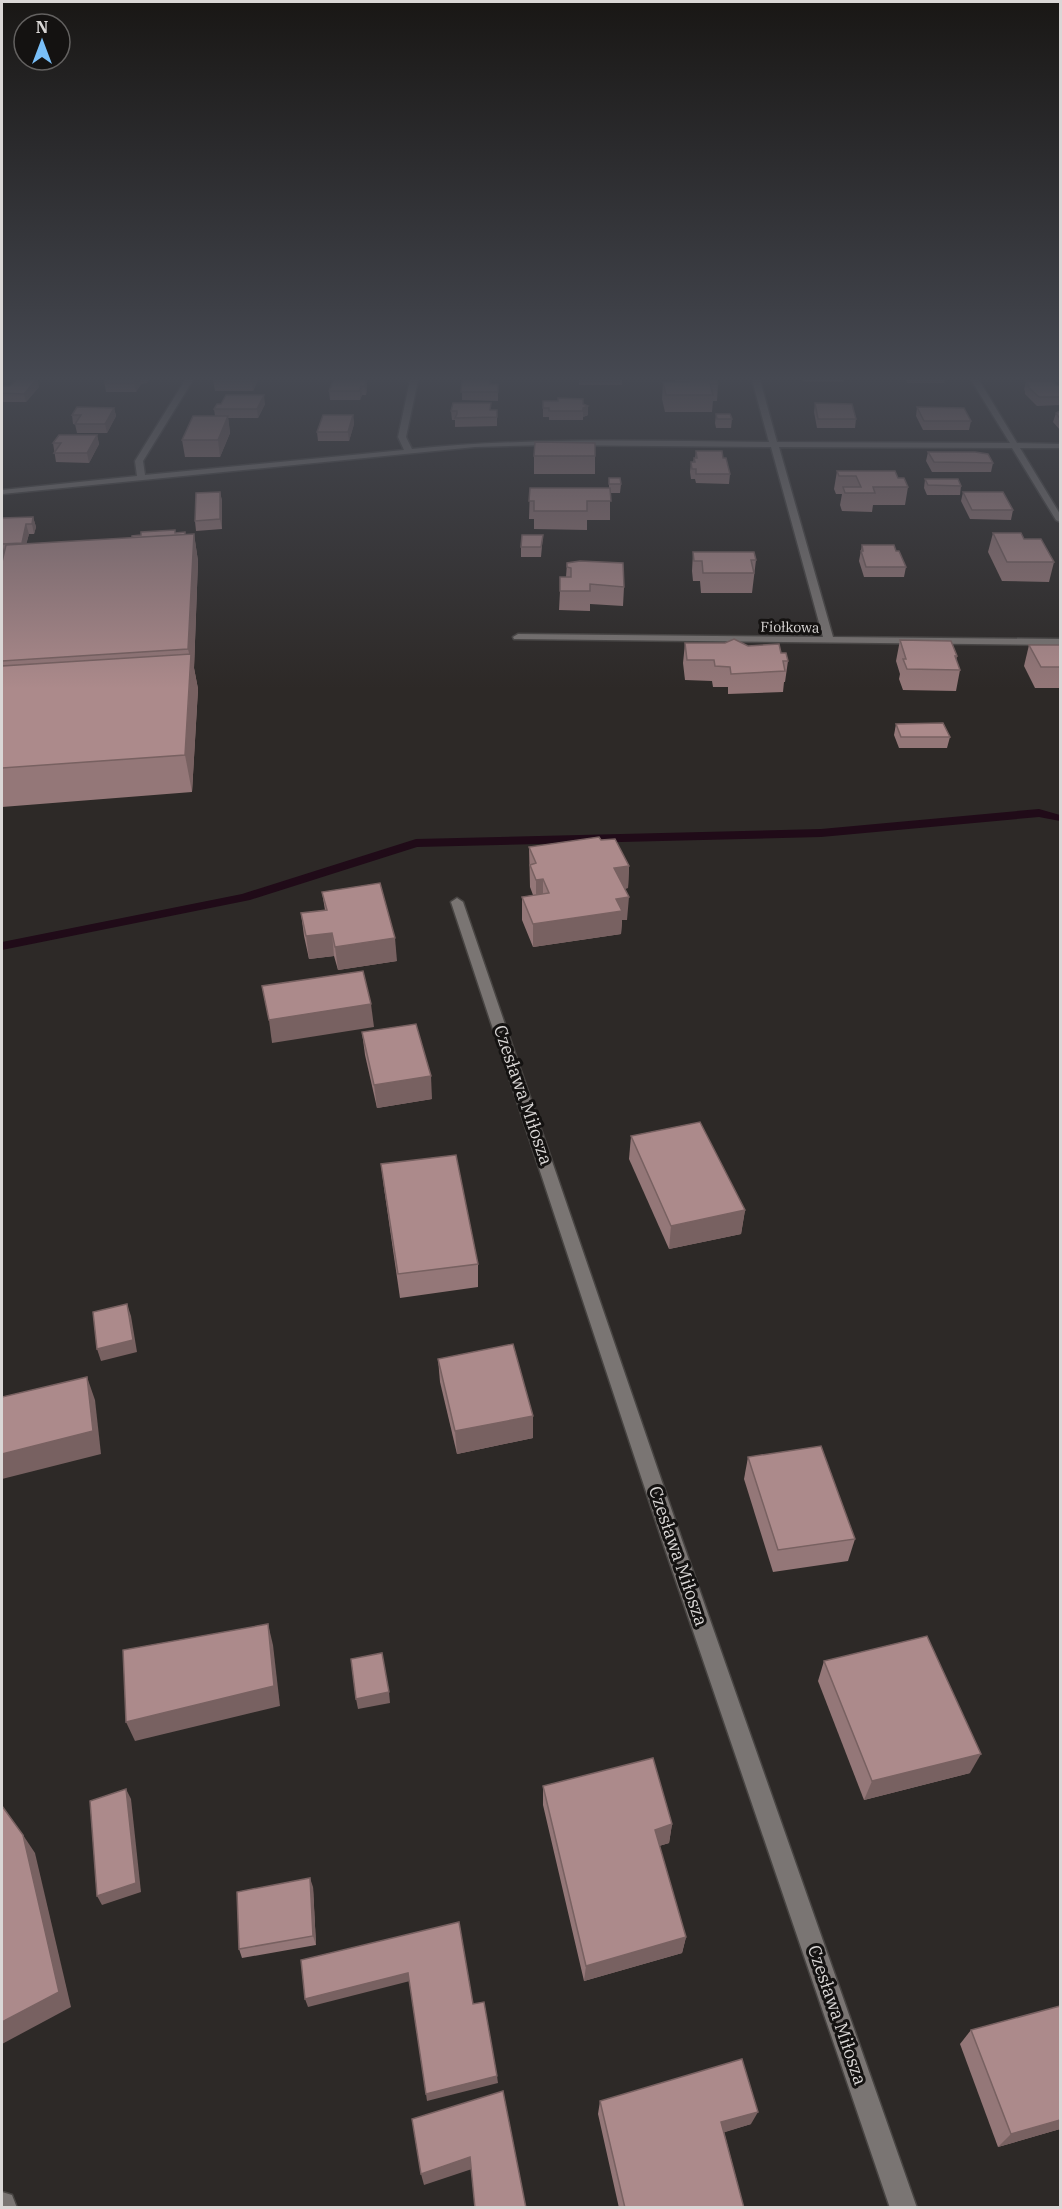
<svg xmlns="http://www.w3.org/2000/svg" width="1062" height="2209" font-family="'IBM Plex Serif',serif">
<rect width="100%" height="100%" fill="#2d2927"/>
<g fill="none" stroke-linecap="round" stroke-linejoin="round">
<!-- stream -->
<polygon fill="#200b18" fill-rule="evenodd" points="1039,809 1060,815 1060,821 1039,817 821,837 417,847 250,900 2,950 2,942 242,894 416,839 821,829"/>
<defs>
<g id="street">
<path d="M185,380H193L143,461L145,475L404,450L398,437L410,380H418L406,437L412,449C531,437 650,441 769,442L752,380H760L777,442L1010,443L971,380H979L1017,443L1060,444V448H1020L1060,514V522L1056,520L1012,448L779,447L833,637L1060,639V645L514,639L513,637L518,634L823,637L771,447L548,445L475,447L2,494V490L137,476L135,461Z"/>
<polygon points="457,898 463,902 683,1543 917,2208 890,2208 663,1543 451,902"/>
<polygon points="2,2192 12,2195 17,2208 2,2208"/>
</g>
</defs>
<!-- street casing -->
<use href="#street" stroke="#484543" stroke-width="3"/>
<!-- street -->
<use href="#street" fill="#7a7573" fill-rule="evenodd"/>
</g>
<!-- wall -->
<g fill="#947778">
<polygon points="104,380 149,380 147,383 141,384 136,392 106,392"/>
<polygon points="213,380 258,380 253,391 215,391"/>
<polygon points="367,380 367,388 366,395 362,395 360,400 330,400 329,391"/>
<polygon points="462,380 491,384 498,384 498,401 462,400"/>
<rect x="579" y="380" width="43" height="5"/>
<polygon points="675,380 717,380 718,384 717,401 713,401 712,412 665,412 662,399 663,382 675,382"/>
<polygon points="803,380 844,380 843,382 804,382"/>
<polygon points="906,380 945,380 944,383 907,383"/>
<polygon points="1026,381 1060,386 1060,405 1037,406 1025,394 1025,391 1024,390"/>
<polygon points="2,386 39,387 26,402 2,402"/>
<polygon points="815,403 856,419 855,428 817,428 814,412"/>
<polygon points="265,404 258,418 228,418 230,433 220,457 185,457 182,440 215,416 214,409"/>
<polygon points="583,404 588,415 583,417 583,420 549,420 549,417 543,417 543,408"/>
<polygon points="917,407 971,421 969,430 923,430 916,416"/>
<polygon points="114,408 116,416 107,433 77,433 75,424 73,424 72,415"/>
<polygon points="497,410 497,426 455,427 455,420 452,420 451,411"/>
<polygon points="1060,411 1060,430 1053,422 1056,413"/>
<polygon points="716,414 732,419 731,428 716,428 715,423"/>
<polygon points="353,415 354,424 349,441 318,441 317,432"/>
<polygon points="97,435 99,444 89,463 56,462 53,443"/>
<polygon points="595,443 595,474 534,474 534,456"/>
<polygon points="696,451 723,458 730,474 729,484 696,483 695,479 691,479 690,472 691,462 693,462 694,458 695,458"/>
<polygon points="928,452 993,463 991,472 932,472 926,461"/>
<polygon points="837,471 898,478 908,487 905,505 873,505 872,512 842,511 840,505 842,494 836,494 834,489"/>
<polygon points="609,478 621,484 620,493 610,493 610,520 587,520 587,530 534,529 534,519 529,519 530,488 609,488"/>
<polygon points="925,479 961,486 960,495 927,495 924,488"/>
<polygon points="220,492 222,501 222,529 196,531 195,521"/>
<polygon points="963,492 1013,510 1011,520 970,519 961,501"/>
<polygon points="33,517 36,527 34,534 29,534 26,544 132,538 176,533 185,535 194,534 198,561 194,668 198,689 192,792 2,807 2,518"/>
<polygon points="993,533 1024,539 1054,562 1049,582 1002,581 988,552"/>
<polygon points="543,535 541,557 521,557 521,547"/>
<polygon points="862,545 896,551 906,567 904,577 864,577 859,561"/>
<polygon points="693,552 756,560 752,593 701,593 700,581 693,581 692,571"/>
<polygon points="567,563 624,587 623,606 590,604 590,611 559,610 560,591 566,577"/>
<polygon points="900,640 957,656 956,660 960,670 956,691 903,690 899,679 900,674 896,661"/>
<polygon points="685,643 748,646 781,653 788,661 785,682 784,682 783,692 728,694 728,687 713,687 712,681 685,680 683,663"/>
<polygon points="1029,645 1060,645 1060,688 1035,688 1024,666"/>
<polygon points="896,724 950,737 947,748 899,748 894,735"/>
<polygon points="601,840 629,866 628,888 624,889 627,920 622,920 621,934 533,947 522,920 522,897 533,895 530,887 529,847"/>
<polygon points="322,892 397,961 338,970 334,956 309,959 304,936 301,913 325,910"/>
<polygon points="362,1032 432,1099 377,1108 365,1055"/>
<polygon points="631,1136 745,1210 741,1234 669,1249 629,1159"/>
<polygon points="381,1164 478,1264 478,1287 400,1298 384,1188"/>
<polygon points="438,1359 533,1416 533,1438 457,1454 440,1382"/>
<polygon points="748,1457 855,1539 848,1561 773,1572 744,1479"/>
<polygon points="824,1661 970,1773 864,1800 818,1681"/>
<polygon points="543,1786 672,1824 669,1843 659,1846 686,1937 682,1953 584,1981 543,1805"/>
<polygon points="313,1887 316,1945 242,1958 239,1949"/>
<polygon points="1060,2006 1060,2129 998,2147 960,2044 971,2030"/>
<polygon points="600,2101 751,2124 724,2132 744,2208 619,2208 598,2114"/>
</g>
<!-- shaded-wall -->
<g fill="#786161">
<polygon points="36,380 38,380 39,387 26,402 24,394"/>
<polygon points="136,380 140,380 141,384 136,392 134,383"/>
<polygon points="251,380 258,380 253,391"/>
<polygon points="367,380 367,388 366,395 365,386"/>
<polygon points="361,386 362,395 360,400 360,391"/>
<polygon points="264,395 265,404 258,418 257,409"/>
<polygon points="588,406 588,415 583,417 583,408"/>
<polygon points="114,408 116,416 107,433 105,424"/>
<polygon points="353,415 354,424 349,441 348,432"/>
<polygon points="228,416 230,433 220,457 218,440"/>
<polygon points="97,435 99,444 89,463 87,453"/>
<polygon points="220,492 222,501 222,529 220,519"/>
<polygon points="33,517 36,527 34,534 32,524"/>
<polygon points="26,524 29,534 24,553 22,543"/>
<polygon points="194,534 198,561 194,668 198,689 192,792 185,755 191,662 188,649"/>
<polygon points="2,544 5,554 3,561 2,556"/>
<polygon points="629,866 628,888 613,890 614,868"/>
<polygon points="543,879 543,902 536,903 536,880"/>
<polygon points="629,897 627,920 622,920 621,934 533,947 533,924 616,899"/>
<polygon points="332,933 334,956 309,959 306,936"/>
<polygon points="395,938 397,961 338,970 335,947"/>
<polygon points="371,1004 374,1027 272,1043 269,1020"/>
<polygon points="431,1076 432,1099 377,1108 374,1085"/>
<polygon points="745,1210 741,1234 669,1249 671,1226"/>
<polygon points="127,1304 131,1316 137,1352 101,1361 97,1349"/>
<polygon points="87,1377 95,1400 101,1454 2,1479 2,1454"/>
<polygon points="533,1416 533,1438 457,1454 455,1431"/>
<polygon points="268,1624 273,1645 280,1706 135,1741 126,1722"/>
<polygon points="389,1692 390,1703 358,1709 356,1699"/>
<polygon points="981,1754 970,1773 864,1800 872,1781"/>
<polygon points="126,1789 131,1799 141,1892 102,1905 97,1896"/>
<polygon points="672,1824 669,1843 652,1848 655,1830"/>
<polygon points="23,1835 35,1853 71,2007 2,2044 2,2022"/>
<polygon points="310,1878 313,1887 316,1945 313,1936"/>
<polygon points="686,1937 682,1953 584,1981 586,1966"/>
<polygon points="408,1973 410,1981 308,2007 305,1999"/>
<polygon points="497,2076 498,2083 427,2101 426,2094"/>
<polygon points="758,2112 751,2124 716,2135 721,2122"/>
<polygon points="1060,2120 1060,2129 998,2147 1011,2134"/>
<polygon points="470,2157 472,2169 424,2185 421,2174"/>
</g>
<!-- building -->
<g fill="#ac8a8b" stroke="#786161" stroke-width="1.5">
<polygon points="16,380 36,380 24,394 2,393 2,386 10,386"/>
<polygon points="107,380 136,380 134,383 105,383"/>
<polygon points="333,380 366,380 365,386 361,386 360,391 329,391"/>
<polygon points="462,380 490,380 490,384 498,384 498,392 461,392"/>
<polygon points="688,380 717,380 718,384 710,384 713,395 666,395 663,382 689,382"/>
<polygon points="1026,381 1052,381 1056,385 1060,386 1060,397 1039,397 1027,386 1029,386"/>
<polygon points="226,395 264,395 257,409 214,409 217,404 221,404"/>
<polygon points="558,398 583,399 583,404 588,406 583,408 583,411 549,411 549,408 543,408 543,401 558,401"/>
<polygon points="453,403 491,403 490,410 497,410 497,417 455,418 457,414 457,411 451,411"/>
<polygon points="815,403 852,404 856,419 818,419"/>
<polygon points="77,407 114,408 105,424 75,424 81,415 72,415"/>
<polygon points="917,407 964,408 971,421 924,421"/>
<polygon points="1060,411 1060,419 1056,413"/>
<polygon points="716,414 730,414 732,419 717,419"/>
<polygon points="323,415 353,415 348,432 317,432"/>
<polygon points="193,416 228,416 218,440 182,440"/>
<polygon points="59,435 97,435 87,453 54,453 61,443 53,443"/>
<polygon points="535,442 595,443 595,456 534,456"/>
<polygon points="696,451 722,451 723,458 726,458 730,474 696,474 696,469 692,469 691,462 695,462 694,458 697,458"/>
<polygon points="928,452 975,452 988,454 993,463 934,462"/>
<polygon points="837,471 895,471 898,478 904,478 908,487 873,487 875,493 845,493 843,487 861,487 856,476 839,476"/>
<polygon points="609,478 620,478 621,484 609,484"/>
<polygon points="925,479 958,479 961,486 928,485"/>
<polygon points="530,488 610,488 611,501 587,501 587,511 534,511 534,501 529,501"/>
<polygon points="220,492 220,519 195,521 196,493"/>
<polygon points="963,492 1003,492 1013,510 972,510"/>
<polygon points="33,517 32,524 26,524 22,543 2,544 2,546 2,518"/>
<polygon points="175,530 175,533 185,532 185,535 132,538 132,536 141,535 141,532"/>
<polygon points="993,533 1021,533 1024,539 1041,539 1054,562 1007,562"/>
<polygon points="194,534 188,649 2,661 2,562 6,545"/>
<polygon points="522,535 543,535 541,547 521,547"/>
<polygon points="862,545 894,545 896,551 899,551 906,567 866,567 861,551 863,551"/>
<polygon points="693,552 754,552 756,560 751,560 754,573 703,573 702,561 694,561"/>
<polygon points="580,561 623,563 624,587 590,584 590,591 560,591 560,577 571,577 571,568 567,567 567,563"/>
<polygon points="734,639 748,646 779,644 781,653 786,653 788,661 783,661 785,671 731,674 730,667 715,666 714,660 687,660 685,643 725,643"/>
<polygon points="900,640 951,641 957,656 955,656 960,670 907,669 903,659 906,659"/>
<polygon points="1029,645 1060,645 1060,667 1041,667"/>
<polygon points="191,654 185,755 2,768 2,666"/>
<polygon points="943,723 950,737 901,737 896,724"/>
<polygon points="599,837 601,840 615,839 629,866 614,868 629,897 616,899 622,911 533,924 522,897 549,893 543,879 536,880 530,865 536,863 529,847"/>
<polygon points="380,883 395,938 335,947 332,933 306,936 301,913 327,910 322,892"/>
<polygon points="363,971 371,1004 269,1020 262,986"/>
<polygon points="416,1024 431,1076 374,1085 362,1032"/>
<polygon points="700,1122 745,1210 671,1226 631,1136"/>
<polygon points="456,1155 478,1264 398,1274 381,1164"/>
<polygon points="127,1304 133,1340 97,1349 93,1312"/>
<polygon points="513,1344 533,1416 455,1431 438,1359"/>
<polygon points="87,1377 93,1431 2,1454 2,1397"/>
<polygon points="821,1446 855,1539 778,1550 748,1457"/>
<polygon points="268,1624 274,1686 126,1722 123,1650"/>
<polygon points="927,1636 981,1754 872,1781 824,1661"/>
<polygon points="382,1653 389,1692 356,1699 351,1659"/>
<polygon points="653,1758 672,1824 655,1830 686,1937 586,1966 543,1786"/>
<polygon points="126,1789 136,1883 97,1896 90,1801"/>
<polygon points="2,1806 23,1835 59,1992 2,2022"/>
<polygon points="310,1878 313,1936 239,1949 237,1892"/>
<polygon points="459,1922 473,2004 484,2002 497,2076 426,2094 408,1973 305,1999 301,1960"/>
<polygon points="1060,2006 1060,2120 1011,2134 971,2030"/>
<polygon points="742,2059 758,2112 721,2122 744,2208 625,2208 600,2101"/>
<polygon points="503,2091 526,2208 475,2208 470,2157 421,2174 412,2119"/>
</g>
<!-- sky -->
<linearGradient id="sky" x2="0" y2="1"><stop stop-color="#191715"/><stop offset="0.55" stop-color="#464952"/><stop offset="1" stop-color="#464952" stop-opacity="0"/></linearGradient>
<rect width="1062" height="689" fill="url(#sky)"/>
<g text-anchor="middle" stroke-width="6" stroke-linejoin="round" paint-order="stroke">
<!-- far-street labels -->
<g font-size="14" fill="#dad7d6" stroke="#141211">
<text transform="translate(790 627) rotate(1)" y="5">Fiołkowa</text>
</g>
<!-- near-street labels -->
<g font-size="18" fill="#dad7d6" stroke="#141211">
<text transform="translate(523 1095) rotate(71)" y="6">Czesława Miłosza</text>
<text transform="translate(678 1556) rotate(71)" y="6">Czesława Miłosza</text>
<text transform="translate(837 2015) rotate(71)" y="6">Czesława Miłosza</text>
</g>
</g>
<!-- border -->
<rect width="1062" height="2209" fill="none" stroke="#dad7d6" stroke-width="6"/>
<!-- north arrow -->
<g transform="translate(42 42)"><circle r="28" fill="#141211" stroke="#636160" stroke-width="1.5"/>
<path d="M0-4.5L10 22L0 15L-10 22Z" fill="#79bff8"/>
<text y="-9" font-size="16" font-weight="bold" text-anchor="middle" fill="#dad7d6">N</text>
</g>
</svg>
